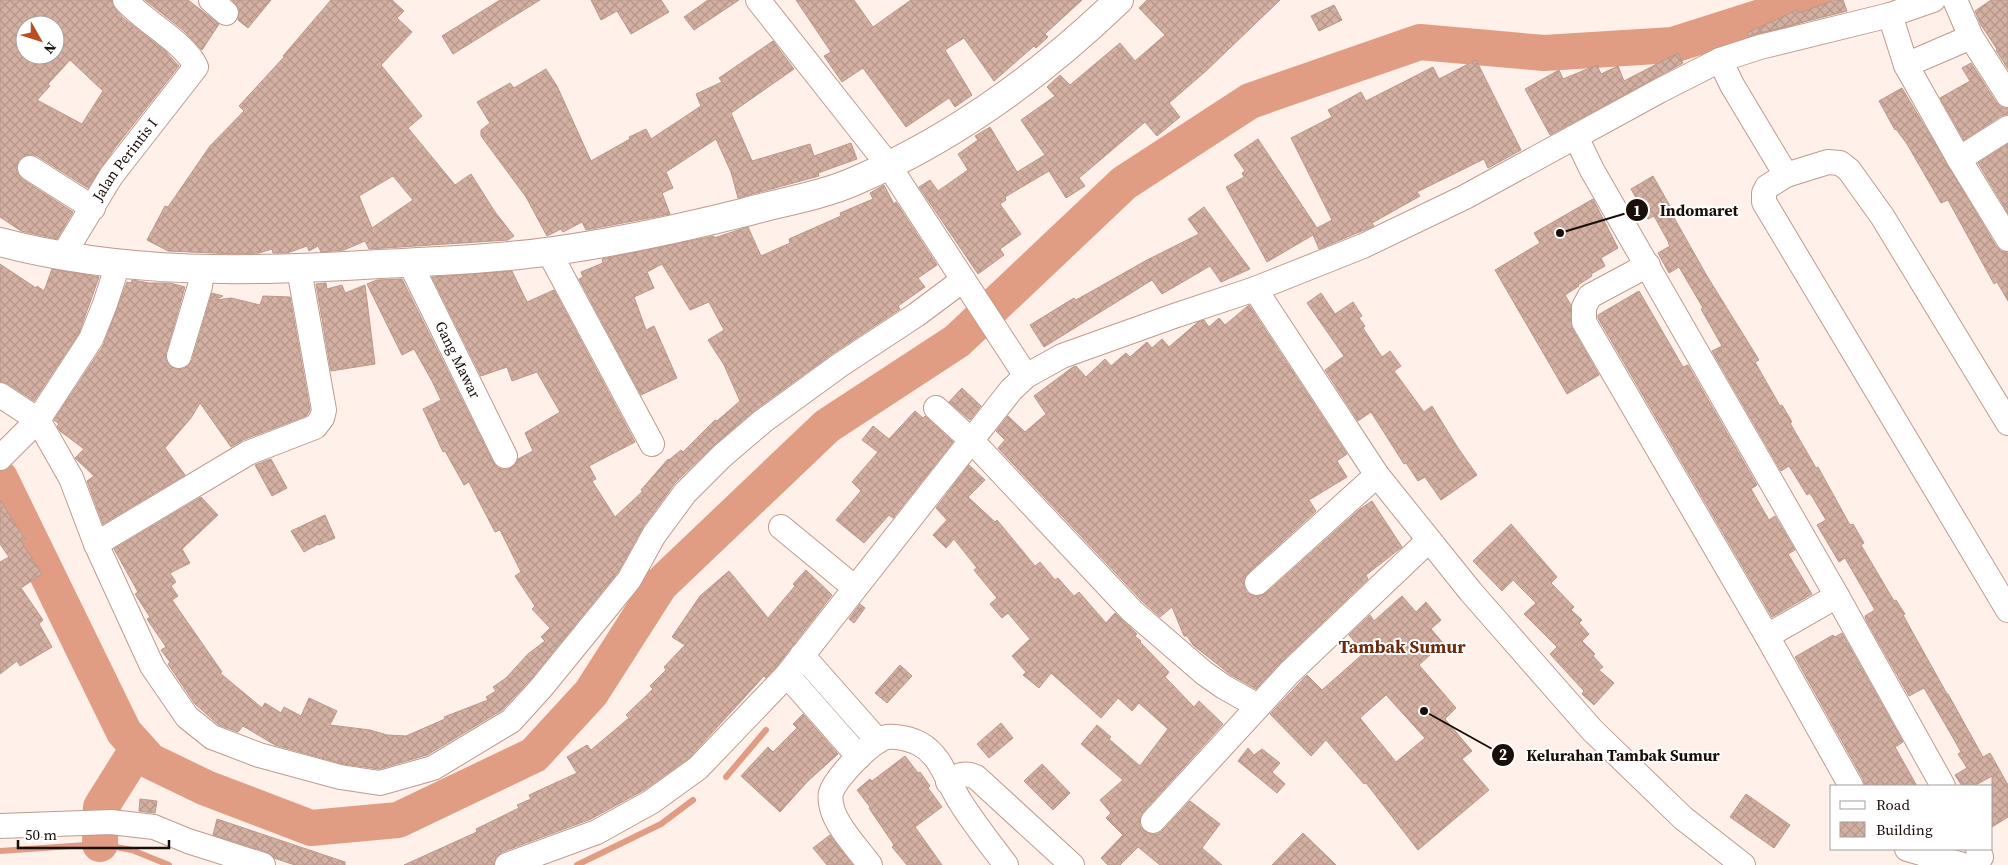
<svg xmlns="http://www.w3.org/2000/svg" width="2008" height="865" font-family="'Source Serif 4',serif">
<defs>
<pattern id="building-cross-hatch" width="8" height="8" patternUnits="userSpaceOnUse" patternTransform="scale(1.25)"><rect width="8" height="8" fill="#d3b0a2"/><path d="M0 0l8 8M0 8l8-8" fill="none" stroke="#b5968a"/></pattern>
</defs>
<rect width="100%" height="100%" fill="#fff0ea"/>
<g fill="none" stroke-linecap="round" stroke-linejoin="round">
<!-- stream -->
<g stroke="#e09d83" stroke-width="6">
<polyline points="726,777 766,730"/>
<polyline points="0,851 100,844 132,850 169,865"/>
<polyline points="577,865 661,824 693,800"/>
</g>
<!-- river -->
<g stroke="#e09d83" stroke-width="36">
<polyline points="0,478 124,732 150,761 206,788 311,828 398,820 534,755 591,693 660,585 827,426 957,341 1124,183 1250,101 1420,42 1544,53 1673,45 1814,0"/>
<polyline points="100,844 101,807 138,748"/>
</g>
</g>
<!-- building -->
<g fill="url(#building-cross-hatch)" stroke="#bb988b" fill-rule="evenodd">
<path d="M0,0H112L115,9L123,18L165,51L179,66L114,149L88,188L37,156L30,154L24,156L19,160L16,168L18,174L22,179L73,212L57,239L21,231L0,217ZM25,25H55V55H25ZM70,60L103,91L82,124L37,100L50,86L48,84Z"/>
<polygon points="145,0 188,0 219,24 202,50 183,30"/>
<polygon points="232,0 271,0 248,28 238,20 239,9"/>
<path d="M331,0H392L404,11L397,18L412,32L381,65L422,116L408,128L455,185L471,174L495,212L514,236L508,240L369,249L365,241L344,250L321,252L318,246L309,251L307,246L287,253H273L272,249L259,253L237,254L168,251L147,240L165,206L168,207L210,146L244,111L239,106L284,57L283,56ZM393,176L413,200L372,228L359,196Z"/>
<polygon points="500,0 540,0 453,54 442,36"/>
<polygon points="591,0 661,0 669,12 631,34 617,11 601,20"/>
<polygon points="708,0 739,0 694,30 684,17"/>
<polygon points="796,0 854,0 873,27 911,0 1082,0 1045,34 1048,37 1036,48 1034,46 994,81 964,38 945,50 972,95 955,107 949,98 906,127 863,68 842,82 824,56 831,52"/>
<polygon points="1147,0 1280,0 1206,71 1169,103 1180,117 1157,136 1145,122 1079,178 1085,186 1066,198 1049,171 1005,197 1006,200 1000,204 1021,234 1000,249 1004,255 978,274 919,187 930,180 938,191 968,170 958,154 978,140 975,136 990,127 1017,172 1045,155 1021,120 1055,96 1047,87 1060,75 1070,85 1120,43 1135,61 1165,35 1139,8"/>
<polygon points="1835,0 1843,0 1847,11 1748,36 1747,33 1797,10 1799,13"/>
<polygon points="1991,0 2008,0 2008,69 1996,50 1997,49 1981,25 1975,11"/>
<polygon points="1334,5 1342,20 1319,31 1311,16"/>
<polygon points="773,41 794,69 731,113 752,161 810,144 814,156 851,143 857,159 818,173 819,176 738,198 731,172 716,139 666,172 673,188 662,193 670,214 586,230 582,222 563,232 561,229 547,236 526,197 481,136 481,130 490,123 477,102 510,83 514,88 546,69 557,86 591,161 630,139 629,137 646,129 651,139 701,106 696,94 722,82 719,78"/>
<polygon points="1678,53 1683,63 1550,135 1525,89 1559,70 1563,79 1597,65 1601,74 1618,66 1624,81"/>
<polygon points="1476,60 1521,150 1488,168 1484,159 1417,192 1420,196 1372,223 1374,226 1357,233 1319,249 1313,235 1267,262 1226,187 1244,177 1242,173 1245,171 1234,155 1258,139 1317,228 1332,220 1291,138 1332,117 1328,110 1361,92 1366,101 1433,67 1439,79"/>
<polygon points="1971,63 1996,102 2001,107 2008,109 2008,114 2001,116 1964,140 1940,98 1970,81 1962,68"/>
<polygon points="1902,88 1996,246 2001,251 2008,253 2008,301 1997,282 1994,284 1948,200 1941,203 1907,144 1896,129 1895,130 1879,101"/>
<polygon points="2008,144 2008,213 1978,163"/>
<polygon points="1653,176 1670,206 1668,207 1707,276 1759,360 1755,362 1780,406 1782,405 1792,422 1790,423 1816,468 1818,467 1850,525 1853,524 1864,543 1861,545 1894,601 1896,600 1905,614 1903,615 1947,694 1948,694 1983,757 1990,753 2008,785 2008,817 1992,827 1992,776 1974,786 1962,786 1955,775 1967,768 1958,754 1961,752 1952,736 1924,688 1909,696 1866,620 1865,616 1875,610 1845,558 1839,562 1817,525 1826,520 1810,493 1807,495 1789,466 1781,471 1712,351 1722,346 1701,309 1703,308 1679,267 1669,273 1658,253 1670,246 1668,243 1669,243 1654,216 1648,219 1631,189"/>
<polygon points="884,185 894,204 896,202 937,265 918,278 925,287 898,306 900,309 832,354 755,410 713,446 675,483 643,527 618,572 531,679 502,710 427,755 379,769 343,764 275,745 243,726 238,732 219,725 195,704 168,664 170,662 161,650 166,647 147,619 150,617 135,594 138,592 114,549 201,497 218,515 182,549 190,563 170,573 176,582 171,586 178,596 172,600 222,672 220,673 262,708 265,703 281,713 284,707 301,716 309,698 337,711 330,725 370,730 387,735 406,736 445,719 444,717 488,700 486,697 496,691 493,687 506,678 528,654 545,641 541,637 550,628 532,609 535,606 515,576 521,572 500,530 495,532 469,482 464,485 445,451 443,452 423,409 441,400 432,381 414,349 402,355 367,284 377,280 402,279 493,462 498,468 505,470 511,468 518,459 533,451 525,433 560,412 537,372 512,381 507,367 481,376 432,277 512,271 527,302 554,290 635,442 589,466 596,479 592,481 615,517 643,491 641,490 668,459 669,460 681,450 683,452 715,420 717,421 740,401 724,365 708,340 724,330 709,302 690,310 662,264 647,272 654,288 634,297 646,330 654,326 677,378 641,395 579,279 583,277 581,272 603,263 602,259 714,236 714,238 748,227 761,256 790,243 789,239 841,216 840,213 873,199 870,193"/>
<polygon points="1593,199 1618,248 1601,258 1605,266 1591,274 1592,276 1578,285 1579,286 1565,295 1571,305 1572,328 1599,375 1567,394 1495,270 1540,243 1534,233"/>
<polygon points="1204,207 1250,269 1221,282 1210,266 1162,294 1152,280 1044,347 1030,325 1074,298 1076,300 1147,260 1199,234 1188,219"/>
<polygon points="0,264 36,288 37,286 44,291 52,269 99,277 79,333 34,401 8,384 0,381"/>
<polygon points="132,280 149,283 170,283 185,287 166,353 166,360 169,365 176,369 183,369 188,366 192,360 212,293 223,296 215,300 231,298 260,305 263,296 290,297 310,410 306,416 243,440 231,447 200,403 191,418 165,448 185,475 103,524 87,481 94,476 75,458 84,449 60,431 57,426 59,424 54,420 103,346 127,282 131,283"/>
<polygon points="326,283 327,289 342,285 345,293 365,285 375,364 331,371 316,284"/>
<polygon points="1639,291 1683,367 1688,365 1757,485 1751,489 1769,520 1775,516 1795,550 1788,554 1812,594 1772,617 1598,318 1598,315"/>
<polygon points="1321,293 1335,314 1353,302 1362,316 1359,318 1365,326 1363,328 1382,357 1390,351 1401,366 1394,371 1424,412 1432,406 1458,448 1477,475 1441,500 1425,477 1418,481 1406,463 1404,464 1371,412 1358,421 1325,370 1344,356 1307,303"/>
<polygon points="1249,305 1347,454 1337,461 1347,477 1309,500 1316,511 1248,573 1244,579 1244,586 1246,592 1253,596 1260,596 1266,593 1360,509 1372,501 1402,547 1366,575 1368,579 1280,663 1256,689 1231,675 1193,645 1187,636 1184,636 1172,607 1160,617 1142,601 998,448 1005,440 996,431 1008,416 1025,432 1046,414 1034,396 1073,367 1076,366 1086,377 1105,359 1111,366 1126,353 1130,357 1147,342 1152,348 1162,339 1169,347 1198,322 1204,320 1209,327 1219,318 1225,325"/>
<polygon points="962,388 981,406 970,420 949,402"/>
<polygon points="915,411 923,418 925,416 953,442 893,518 889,515 864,543 836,520 861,491 852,482 878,452 862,440 873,426 889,439"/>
<polygon points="271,459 287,488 272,496 255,465"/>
<polygon points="969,465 985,480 968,497 995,522 997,520 1035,566 1040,562 1055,580 1058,578 1074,596 1079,592 1106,623 1115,613 1137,634 1135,636 1141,641 1140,642 1169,672 1165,677 1194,707 1199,701 1223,724 1143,812 1140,818 1140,826 1144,831 1150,834 1158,834 1163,830 1190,801 1220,824 1202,848 1222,865 1160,865 1138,847 1120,865 1108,865 1101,858 1123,835 1106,818 1111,813 1100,800 1123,780 1081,744 1097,725 1111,737 1109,739 1140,766 1168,729 1139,703 1132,711 1118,698 1101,718 1051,673 1039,688 1023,675 1026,672 1012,656 1030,639 1008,613 1002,618 990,604 997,598 974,570 977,568 954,539 946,548 933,535 947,520 936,508"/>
<polygon points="0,500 25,539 21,541 42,574 21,588 43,620 39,624 52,647 20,666 17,661 0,674 0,562 9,557 0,544"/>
<polygon points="325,515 335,538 319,545 318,544 304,552 291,531"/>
<polygon points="1511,524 1557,577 1551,583 1574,607 1571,610 1582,620 1579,623 1589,634 1582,641 1595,654 1593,656 1603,667 1599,670 1614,683 1594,705 1582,694 1584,691 1550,654 1557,647 1524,614 1536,603 1513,580 1502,591 1473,561"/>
<polygon points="806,570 832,595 777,666 766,678 764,676 689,758 644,790 591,819 502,852 496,857 494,865 404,865 477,832 476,829 519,808 517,805 531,799 529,795 577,773 567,757 587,745 591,750 629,718 626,715 653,689 650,686 666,670 664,667 685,645 672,637 700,596 729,571 768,618 795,586 793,584"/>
<path d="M1402,596L1416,612L1426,602L1441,620L1431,629L1443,643L1419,665L1456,708L1445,719L1472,751L1462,759L1489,790L1418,850L1366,783L1364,784L1326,740L1311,756L1270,714L1307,675L1322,690L1364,653L1349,635L1370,615L1374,621ZM1386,695L1425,738L1396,762L1360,718Z"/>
<polygon points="860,604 865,608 854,623 849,619"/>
<polygon points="1842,633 1903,742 1895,747 1917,786 1865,786 1863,779 1795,657 1833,635 1835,637"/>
<polygon points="900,665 912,676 887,703 875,693"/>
<polygon points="803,714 838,754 808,781 780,812 741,776 768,747 773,752 797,728 793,724"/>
<polygon points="1001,723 1013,738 989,758 977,744"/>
<polygon points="1248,748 1254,755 1262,749 1280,763 1272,772 1285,784 1277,793 1238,761"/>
<polygon points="905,756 918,773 920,772 930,786 928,788 942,807 915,827 942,865 907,865 892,847 894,845 869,808 870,807 857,790 870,779 872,781"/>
<polygon points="1042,764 1070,793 1053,810 1024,781"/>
<polygon points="1746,794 1790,825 1774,848 1730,817"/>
<polygon points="140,799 157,801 155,813 139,811"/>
<polygon points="217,819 345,862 345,865 295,865 274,858 267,852 213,835"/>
<polygon points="1303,833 1336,865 1272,865"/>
<polygon points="830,835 838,846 853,865 827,865 813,848"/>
</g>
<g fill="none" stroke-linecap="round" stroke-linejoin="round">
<defs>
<g id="street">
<polyline points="211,0 226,13"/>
<polyline points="758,0 889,166 1026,376"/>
<polyline points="1955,0 1971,37 2008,95"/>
<polyline points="1890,15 1906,65 1959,159 2008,239"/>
<polyline points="1720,60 1732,85 1786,175"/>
<polyline points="1906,65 1971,37"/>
<polyline points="1576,137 1592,170 1837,596 1943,786"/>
<polyline points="1959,159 2008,128"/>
<polyline points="30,168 93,208"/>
<polyline points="549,252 652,444"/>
<path id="s1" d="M62,257L111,176L196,67C185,42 144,22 125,0"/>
<path id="s2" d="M410,263L505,456"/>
<polyline points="1648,265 1590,296 1584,307 1584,322 1767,636 1851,786"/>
<polyline points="1255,289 1377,475 1471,592 1592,730 1683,818 1743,865"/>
<polyline points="179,356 200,286 202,270"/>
<polyline points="0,395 38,420 71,478 96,544 152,666 187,717 212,737 259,755 340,777 380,783 433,768 511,721 541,688 629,580 654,535 685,493 722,456 763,421 840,365 916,315 963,280"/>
<polyline points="936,408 972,441 1132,611 1204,673 1224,687 1258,706"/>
<polyline points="2008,423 1882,216 1849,170 1840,163 1828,162 1786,175 1767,187 1764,193 1764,202 2008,610"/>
<polyline points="0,458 38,420 91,339 105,304 118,264"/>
<polyline points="781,527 855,588"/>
<polyline points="96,544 248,453 315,427 322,418 324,410 299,269"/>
<polyline points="1257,583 1377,475"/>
<polyline points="1767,636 1837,596"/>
<polyline points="802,655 878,741"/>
<polyline points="787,675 859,757"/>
<path d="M948,782C959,775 964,772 976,777L1072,865"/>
<polyline points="1153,821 1289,673 1428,541"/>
<polyline points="0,826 111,822 154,827 188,841 263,865"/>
<polyline points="1907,849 1963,865"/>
<polyline points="507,865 597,832 651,802 698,768 787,675 1011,390 1026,376 1062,356 1174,316 1255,289 1363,246 1465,197 1659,91 1720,60 1760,47 1890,15 1933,0"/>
<path d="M870,865C859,850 836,826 832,808C831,804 830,797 831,793C835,778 872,740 887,737C897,736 911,739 920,744C942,756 948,784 961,803C975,825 991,845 1006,865"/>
<polyline points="1976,865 1981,857 1978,849"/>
</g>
<path id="secondary" d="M0,242C124,275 253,272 380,264C437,261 496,259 553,251C618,242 682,228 746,212C781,202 821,196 855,181C955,138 1041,75 1119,0"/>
</defs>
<!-- street casing -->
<use href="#street" stroke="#bd9b8e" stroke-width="26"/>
<!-- secondary casing -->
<use href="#secondary" stroke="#bd9b8e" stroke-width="30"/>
<!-- street -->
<use href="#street" stroke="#fff" stroke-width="24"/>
<!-- secondary -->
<use href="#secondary" stroke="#fff" stroke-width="28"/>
</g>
<g text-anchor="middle" stroke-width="4" stroke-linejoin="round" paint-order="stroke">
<!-- street labels -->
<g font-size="15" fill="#1a0e09" stroke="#fff">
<text dy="5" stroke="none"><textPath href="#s1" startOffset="116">Jalan Perintis I</textPath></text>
<text dy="5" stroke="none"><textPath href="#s2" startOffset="108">Gang Mawar</textPath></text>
</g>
<!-- quarter labels -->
<g font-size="18" font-weight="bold" fill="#6b2b0e" stroke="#fff">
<text x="1402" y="653">Tambak Sumur</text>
</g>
</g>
<!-- callouts -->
<path fill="none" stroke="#1a0e09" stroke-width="2" d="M1560 233L1637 210M1424 711L1503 755"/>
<g fill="#1a0e09" stroke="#fff" stroke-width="2">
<circle cx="1560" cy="233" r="5"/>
<circle cx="1424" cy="711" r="5"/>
<circle cx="1637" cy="210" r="12"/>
<circle cx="1503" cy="755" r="12"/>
</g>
<g font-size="15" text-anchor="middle" font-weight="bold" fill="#fff">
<text x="1637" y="216">1</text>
<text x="1503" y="760">2</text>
</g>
<g font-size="16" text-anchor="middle" font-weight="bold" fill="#1a0e09" stroke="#fff" stroke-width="4" stroke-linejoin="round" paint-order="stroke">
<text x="1699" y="216">Indomaret</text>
<text x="1623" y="761">Kelurahan Tambak Sumur</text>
</g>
<!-- legend -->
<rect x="1830" y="785" width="162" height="65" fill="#ffffff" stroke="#a39f9d"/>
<rect x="1840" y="801" width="25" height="8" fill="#ffffff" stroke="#a39f9d"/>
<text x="1876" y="810" font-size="15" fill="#1a0e09">Road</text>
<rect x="1840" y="822" width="25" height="15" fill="url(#building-cross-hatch)" stroke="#a39f9d"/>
<text x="1876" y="835" font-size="15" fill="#1a0e09">Building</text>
<!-- north arrow -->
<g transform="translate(40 40) rotate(129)"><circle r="24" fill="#ffffff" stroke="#a39f9d"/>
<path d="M0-4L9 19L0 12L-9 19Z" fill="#b65024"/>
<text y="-8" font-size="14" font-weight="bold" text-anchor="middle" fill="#1a0e09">N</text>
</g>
<!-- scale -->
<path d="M18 840v8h151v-8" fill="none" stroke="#1a0e09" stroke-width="2.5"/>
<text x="25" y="840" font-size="15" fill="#1a0e09" stroke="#ffffff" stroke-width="4" paint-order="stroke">50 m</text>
</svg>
